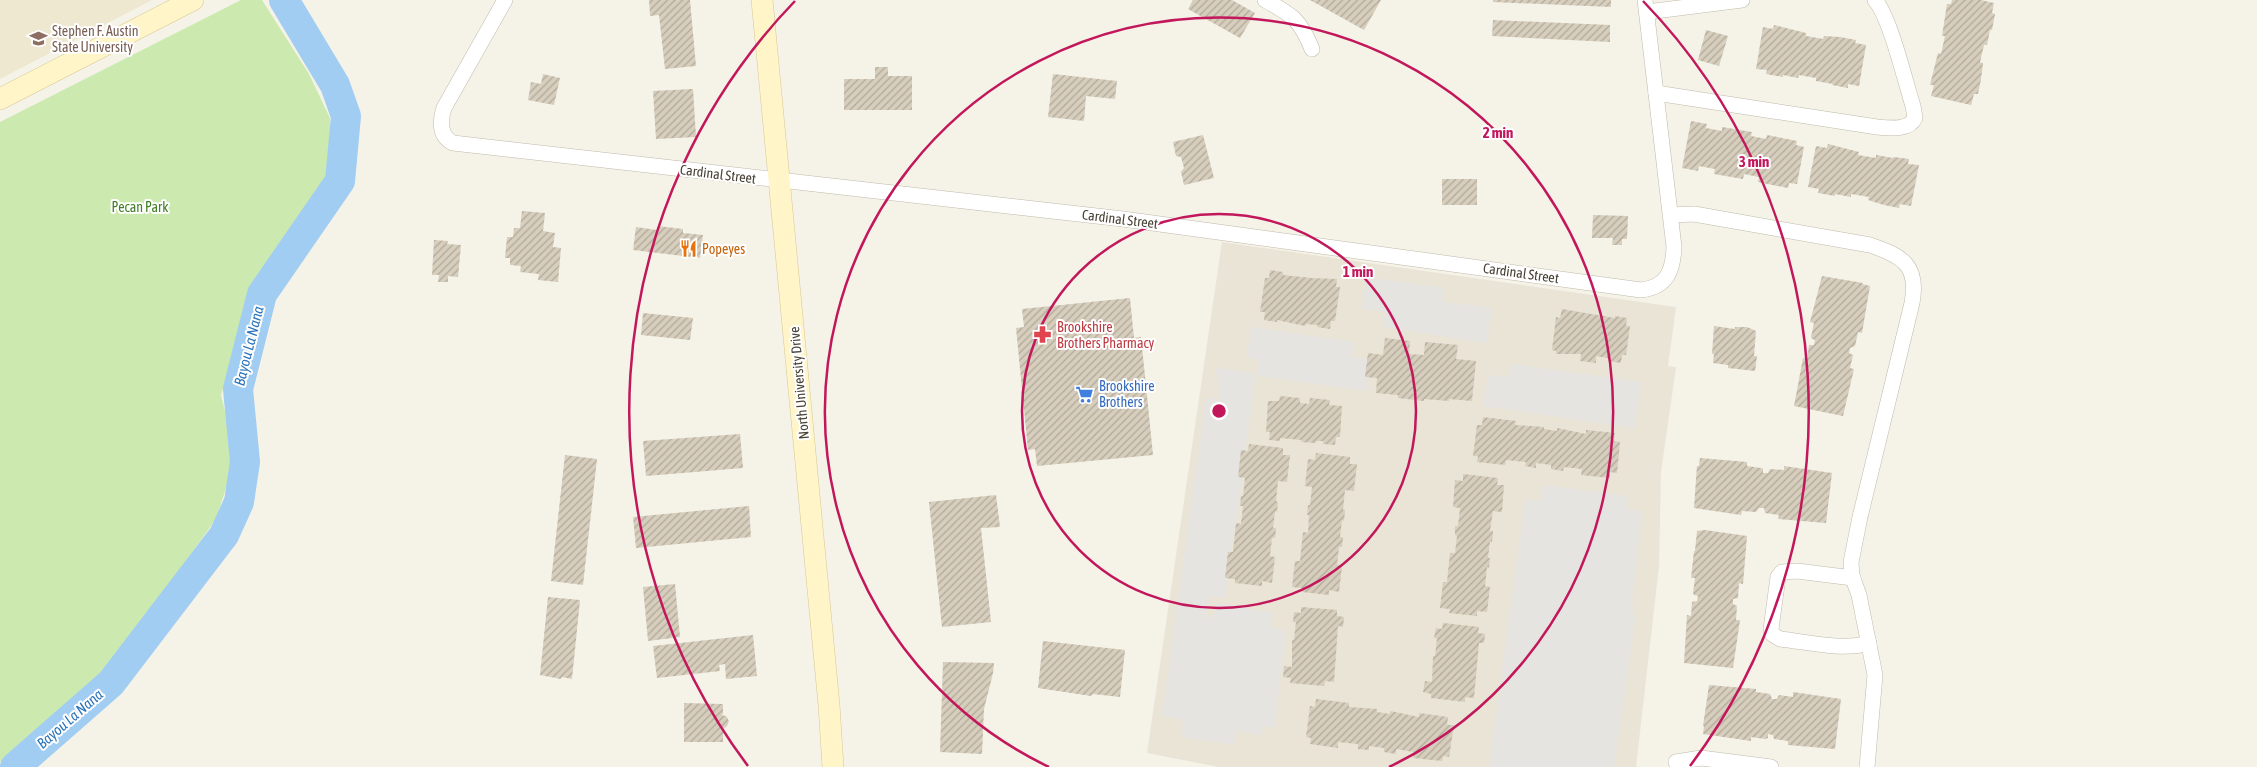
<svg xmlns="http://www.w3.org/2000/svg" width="2257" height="767" font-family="'Asap Condensed',sans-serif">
<defs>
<pattern id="building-hatch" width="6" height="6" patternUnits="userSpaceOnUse" patternTransform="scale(1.25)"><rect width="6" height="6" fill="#d7cebd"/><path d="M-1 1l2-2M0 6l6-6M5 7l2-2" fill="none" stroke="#b0a99a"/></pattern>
</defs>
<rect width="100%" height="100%" fill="#f5f2e8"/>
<!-- residential -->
<polygon fill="#e9e4d6" points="1222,242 1676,307 1668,366 1676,367 1661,472 1659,566 1636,767 1219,767 1147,753"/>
<!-- education -->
<polygon fill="#eee8d1" points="0,0 152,0 0,79"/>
<!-- park -->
<polygon fill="#cceaaf" points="241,0 262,0 309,74 330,118 330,170 326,189 254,289 221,395 233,444 230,476 216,519 150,611 136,641 98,681 0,762 0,122"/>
<!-- parking -->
<g fill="#e6e4e0">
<polygon points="1366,277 1444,288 1444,302 1492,308 1487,343 1383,327 1385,312 1362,309"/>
<polygon points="1251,327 1354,342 1352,357 1370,359 1367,391 1257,376 1259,360 1247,358"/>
<polygon points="1511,364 1641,382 1635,428 1483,406 1488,375 1509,377"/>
<polygon points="1215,367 1256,374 1225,598 1210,596 1206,616 1213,618 1217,603 1273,613 1271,627 1285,630 1275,728 1263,726 1261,735 1236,731 1234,745 1181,737 1183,722 1180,719 1162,716 1206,397 1220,399"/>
<polygon points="1543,485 1628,496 1627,510 1642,511 1632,601 1635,621 1614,767 1489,767 1525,499 1541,501"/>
</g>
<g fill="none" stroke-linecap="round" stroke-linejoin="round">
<!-- river -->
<polyline stroke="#a2cdf3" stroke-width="30" points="15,767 111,683 224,535 239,502 245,462 238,389 262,294 340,181 346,116 335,85 284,0"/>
</g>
<!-- building -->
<g fill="url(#building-hatch)">
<polygon points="649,0 690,0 696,66 665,69 659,15 650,16"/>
<polygon points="1193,0 1232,0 1255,13 1240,38 1188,9"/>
<polygon points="1310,0 1381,0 1364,30"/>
<polygon points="1493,0 1611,0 1611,7 1493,2"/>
<polygon points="1952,0 1981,0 1994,3 1992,13 1995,14 1992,30 1990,30 1987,45 1984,45 1980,62 1983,63 1981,79 1978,94 1974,94 1971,105 1931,96 1934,85 1930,85 1938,53 1941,54 1945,36 1942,36 1947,4 1951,4"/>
<polygon points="1493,20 1610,25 1610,42 1492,36"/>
<polygon points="1774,25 1806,33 1806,36 1823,39 1824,36 1840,37 1856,40 1855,43 1866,45 1859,86 1848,84 1848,88 1832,85 1833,84 1816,81 1816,78 1799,75 1798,78 1783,75 1783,77 1766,74 1767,70 1756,69 1763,27 1773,29"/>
<polygon points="1706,30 1728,36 1719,66 1698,60"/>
<polygon points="875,67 888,67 888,76 912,76 912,110 844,110 844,79 875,79"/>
<polygon points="543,74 560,78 554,105 528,100 531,82 541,84"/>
<polygon points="1053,74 1117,81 1115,99 1086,96 1084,121 1048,117"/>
<polygon points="693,89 696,137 656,139 653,91"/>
<polygon points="1691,121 1707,124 1706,128 1722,131 1722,127 1752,132 1751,136 1766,139 1767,135 1797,141 1796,145 1804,147 1797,184 1789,183 1788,188 1758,182 1759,177 1744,174 1743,179 1714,174 1715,169 1699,166 1698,171 1682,168"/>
<polygon points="1203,135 1214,178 1184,185 1181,172 1184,168 1181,157 1176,156 1173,142"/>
<polygon points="1828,144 1859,152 1858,155 1876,158 1876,155 1893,158 1894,157 1909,159 1908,164 1919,165 1911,206 1900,204 1899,208 1884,205 1868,200 1869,197 1851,194 1851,197 1835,194 1835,196 1818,193 1819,189 1808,187 1816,146 1827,148"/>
<rect x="1442" y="179" width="35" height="26"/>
<polygon points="522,211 545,213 543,231 555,233 553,247 561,248 558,282 538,280 539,274 520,272 521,266 510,265 510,258 505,258 507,237 513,237 514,228 520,228"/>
<polygon points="1593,215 1628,216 1627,239 1622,239 1622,245 1612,245 1613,238 1592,238"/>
<polygon points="658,226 683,229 683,233 703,235 700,258 633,250 636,227 657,230"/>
<polygon points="434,240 448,241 447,244 461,245 458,277 448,276 448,282 438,282 439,275 432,275"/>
<polygon points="1270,270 1283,272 1283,275 1311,278 1337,279 1336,287 1340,287 1335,321 1331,321 1330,329 1317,327 1318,325 1306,324 1305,326 1277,320 1277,322 1264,320 1265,312 1260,312 1265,278 1269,278"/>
<polygon points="1822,276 1863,283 1862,284 1870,286 1862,333 1858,332 1855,346 1850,348 1849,353 1853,355 1850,368 1854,369 1843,416 1794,406 1803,358 1807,359 1809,345 1814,345 1815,340 1812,339 1811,337 1814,323 1810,322"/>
<polygon points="1130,298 1134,338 1141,337 1153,455 1037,466 1035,449 1028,450 1016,328 1024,327 1022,309"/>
<polygon points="1562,309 1615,318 1615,316 1627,318 1626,326 1630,326 1626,355 1622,355 1621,363 1608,361 1608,358 1596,356 1596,363 1580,361 1581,354 1556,354 1556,351 1552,350 1556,317 1560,318"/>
<polygon points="643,313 693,318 690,340 641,335"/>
<polygon points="1714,326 1735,329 1735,327 1747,327 1756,331 1754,356 1757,356 1755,371 1728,368 1728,365 1713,363 1714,354 1712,354"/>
<polygon points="1385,338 1410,341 1409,354 1424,355 1425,342 1458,345 1456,359 1476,361 1472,401 1449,399 1449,401 1424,399 1424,401 1398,398 1398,395 1376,393 1377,378 1365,377 1368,353 1383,355"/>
<polygon points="1280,396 1300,398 1300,403 1309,404 1310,398 1330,400 1329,405 1342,406 1340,437 1336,437 1335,445 1323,444 1323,441 1316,441 1316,443 1301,442 1302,440 1280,438 1280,441 1269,440 1270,432 1266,432 1268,401 1279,401"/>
<polygon points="1483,417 1516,421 1515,425 1544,427 1544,429 1557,431 1557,428 1586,434 1586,430 1615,433 1614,441 1620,442 1617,473 1610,472 1610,478 1581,475 1582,469 1564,467 1563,471 1551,469 1551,465 1536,463 1536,468 1525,466 1526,462 1506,460 1505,465 1477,462 1478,456 1473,456 1477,425 1482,425"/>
<polygon points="740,434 743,468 646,476 643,441"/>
<polygon points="1249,444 1283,448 1283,455 1290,455 1287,482 1278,481 1276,501 1278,502 1277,512 1275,511 1273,528 1276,528 1275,538 1272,538 1270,556 1275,557 1272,583 1262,581 1262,586 1235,583 1235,579 1225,578 1228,552 1233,552 1236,523 1241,524 1243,506 1240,506 1241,496 1243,496 1245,478 1238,477 1241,450 1248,451"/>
<polygon points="1316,453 1350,457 1350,464 1357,464 1354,491 1345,490 1343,510 1345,510 1344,521 1342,520 1340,537 1343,537 1342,547 1339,547 1337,565 1342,566 1339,592 1329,590 1329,595 1302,592 1302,588 1292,587 1295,561 1300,561 1303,532 1308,533 1309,515 1307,515 1308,505 1310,505 1312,487 1305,486 1308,459 1315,460"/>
<polygon points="565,455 597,459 583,585 551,581"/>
<polygon points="1700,458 1747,462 1747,466 1761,468 1763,469 1763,473 1768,473 1770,469 1784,470 1784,466 1832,473 1826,523 1778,519 1779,515 1765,513 1764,508 1759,508 1756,512 1742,511 1741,515 1694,508 1697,466 1699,466"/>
<polygon points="1463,474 1498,478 1497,485 1504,485 1502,512 1493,511 1490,531 1493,531 1492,542 1490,541 1488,558 1490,558 1489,568 1487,567 1485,586 1490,587 1487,612 1477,611 1477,616 1449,613 1450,609 1440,608 1443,582 1447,582 1450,553 1455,553 1457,536 1455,535 1455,526 1458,526 1460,508 1453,507 1455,480 1463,481"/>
<polygon points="996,495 1000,527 981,528 991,622 942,627 929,502"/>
<polygon points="749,506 751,537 636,548 633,517"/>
<polygon points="1705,530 1747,536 1743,584 1739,583 1738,598 1733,599 1733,604 1737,606 1736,620 1740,620 1733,668 1684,663 1687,615 1691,616 1692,602 1697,601 1698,596 1694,595 1693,593 1695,578 1691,578 1694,551 1695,551 1697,531"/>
<polygon points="675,584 680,637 648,641 643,587"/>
<polygon points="548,597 580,600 572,679 562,677 561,679 540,675"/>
<polygon points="1301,607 1337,610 1337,616 1344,617 1343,627 1338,626 1334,682 1325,681 1324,686 1290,683 1291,678 1283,677 1284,666 1292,667 1292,640 1294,640 1296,622 1293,622 1294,612 1301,613"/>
<polygon points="1443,623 1479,627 1478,633 1485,634 1484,643 1479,643 1474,698 1465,697 1465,702 1431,698 1431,694 1423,692 1425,681 1432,682 1433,656 1435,656 1437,638 1434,638 1436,628 1442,629"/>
<polygon points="753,635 757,676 726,679 725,664 719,665 720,671 657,678 653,646"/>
<polygon points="1043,641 1125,650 1120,697 1093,694 1091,696 1038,688"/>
<polygon points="943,662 994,663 993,673 984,709 982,754 940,752"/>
<polygon points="1709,685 1756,689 1756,692 1770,694 1772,699 1777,699 1779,695 1793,697 1793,692 1841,699 1835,749 1788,745 1788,741 1774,739 1773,735 1768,734 1768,738 1765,739 1751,737 1751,741 1703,734 1704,726 1703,726"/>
<polygon points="1316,699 1349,703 1349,707 1377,709 1377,712 1390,714 1390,711 1419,717 1419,713 1448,717 1447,725 1454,725 1449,757 1443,756 1442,761 1413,758 1414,752 1396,749 1396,754 1384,752 1384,748 1369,746 1369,750 1358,749 1358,744 1338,742 1338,748 1310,744 1311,738 1306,737 1310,706 1315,707"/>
<polygon points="684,703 723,704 723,714 721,715 726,716 729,721 727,726 723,729 723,742 684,742"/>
</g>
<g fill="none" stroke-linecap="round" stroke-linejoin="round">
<defs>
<g id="minor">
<path d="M505,0L444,108C440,121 439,136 453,143L1123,219L1641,290C1667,287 1673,271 1674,247L1645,0"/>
<path d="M1265,0C1292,15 1300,19 1312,49"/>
<polyline points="1647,12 1742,0"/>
<path d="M1656,93L1877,127C1888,128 1909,131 1915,118L1913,106C1905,81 1890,17 1875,0"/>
<path d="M1671,215L1694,214L1870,245C1903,256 1919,266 1912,303L1860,517L1851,562L1852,576L1859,595L1875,675L1867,767"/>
<path d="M1853,578L1797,571L1782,572L1778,577L1771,629L1772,634L1780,639C1808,642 1842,651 1869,643"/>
<polyline points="1676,762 1701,758 1771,767"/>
</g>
<g id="secondary">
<polyline points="762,0 829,705 833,767"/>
<polyline points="0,99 193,0"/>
</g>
</defs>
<!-- minor casing -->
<use href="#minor" stroke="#c1baaa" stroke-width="16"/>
<!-- secondary casing -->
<use href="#secondary" stroke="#d6c996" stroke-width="22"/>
<!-- minor -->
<use href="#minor" stroke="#fff" stroke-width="15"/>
<!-- secondary -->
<use href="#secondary" stroke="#fff5c8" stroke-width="21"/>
</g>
<!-- distance rings -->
<g fill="none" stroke="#c2185b" stroke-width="2.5">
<circle cx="1219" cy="411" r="197"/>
<path d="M1049 767A394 394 0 1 1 1389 767"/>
<path d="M748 766A590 590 0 0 1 795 1M1643 1A590 590 0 0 1 1690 766"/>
</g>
<!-- icons -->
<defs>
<symbol id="university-bare" viewBox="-9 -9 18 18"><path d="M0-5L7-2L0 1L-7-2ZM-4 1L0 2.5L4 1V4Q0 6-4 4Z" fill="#8d6e63" stroke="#fff" stroke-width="2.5" paint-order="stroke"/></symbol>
<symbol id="restaurant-bare" viewBox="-9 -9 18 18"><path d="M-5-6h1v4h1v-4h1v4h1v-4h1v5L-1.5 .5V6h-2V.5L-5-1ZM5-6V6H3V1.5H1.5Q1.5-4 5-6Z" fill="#e8710a" stroke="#fff" stroke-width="2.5" paint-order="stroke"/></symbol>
<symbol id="pharmacy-bare" viewBox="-9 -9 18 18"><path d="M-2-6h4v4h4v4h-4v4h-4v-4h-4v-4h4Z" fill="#e0444e" stroke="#fff" stroke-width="2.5" paint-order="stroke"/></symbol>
<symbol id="supermarket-bare" viewBox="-9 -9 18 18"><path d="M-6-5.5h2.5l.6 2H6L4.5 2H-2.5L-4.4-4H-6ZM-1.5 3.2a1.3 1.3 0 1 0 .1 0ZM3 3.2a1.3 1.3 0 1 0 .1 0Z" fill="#3f7fe0" stroke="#fff" stroke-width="2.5" paint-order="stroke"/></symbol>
</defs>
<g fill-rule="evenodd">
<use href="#university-bare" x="26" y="26" width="25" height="25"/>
<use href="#restaurant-bare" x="676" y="236" width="25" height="25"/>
<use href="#pharmacy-bare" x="1030" y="322" width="25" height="25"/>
<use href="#supermarket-bare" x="1072" y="382" width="25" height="25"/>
</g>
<g text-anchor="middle" stroke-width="4" stroke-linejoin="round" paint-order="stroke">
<!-- education labels -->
<g font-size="14" fill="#785e54" stroke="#fff" text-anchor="start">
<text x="52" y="36">Stephen F. Austin<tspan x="52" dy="16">State University</tspan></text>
</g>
<!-- street labels -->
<g font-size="14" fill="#484236" stroke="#fff">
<text transform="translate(718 174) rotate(7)" y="5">Cardinal Street</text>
<text transform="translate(1120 219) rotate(7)" y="5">Cardinal Street</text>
<text transform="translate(1521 273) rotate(8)" y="5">Cardinal Street</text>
<text transform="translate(799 383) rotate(-95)" y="5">North University Drive</text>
</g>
<!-- park labels -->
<g font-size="14" fill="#427d27" stroke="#fff">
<text x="140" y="212">Pecan Park</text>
</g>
<!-- food labels -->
<g font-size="14" fill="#c56008" stroke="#fff" text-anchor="start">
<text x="702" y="254">Popeyes</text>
</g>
<!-- health labels -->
<g font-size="14" fill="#be3a42" stroke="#fff" text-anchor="start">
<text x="1057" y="332">Brookshire<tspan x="1057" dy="16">Brothers Pharmacy</tspan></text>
</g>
<!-- shop labels -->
<g font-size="14" fill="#366cbe" stroke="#fff" text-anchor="start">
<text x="1099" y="391">Brookshire<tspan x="1099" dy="16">Brothers</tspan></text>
</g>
<!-- water labels -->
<g font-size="15" font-style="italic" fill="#2a74b9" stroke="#fff">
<text transform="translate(249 346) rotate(-76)" y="5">Bayou La Nana</text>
<text transform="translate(70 719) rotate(-41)" y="5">Bayou La Nana</text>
</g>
</g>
<circle cx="1219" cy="411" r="8" fill="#c2185b" stroke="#fff" stroke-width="2.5"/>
<g font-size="15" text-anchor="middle" font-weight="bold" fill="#c2185b" stroke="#fff" stroke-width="4" stroke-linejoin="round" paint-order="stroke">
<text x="1498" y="138">2 min</text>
<text x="1754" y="167">3 min</text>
<text x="1358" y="277">1 min</text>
</g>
</svg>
